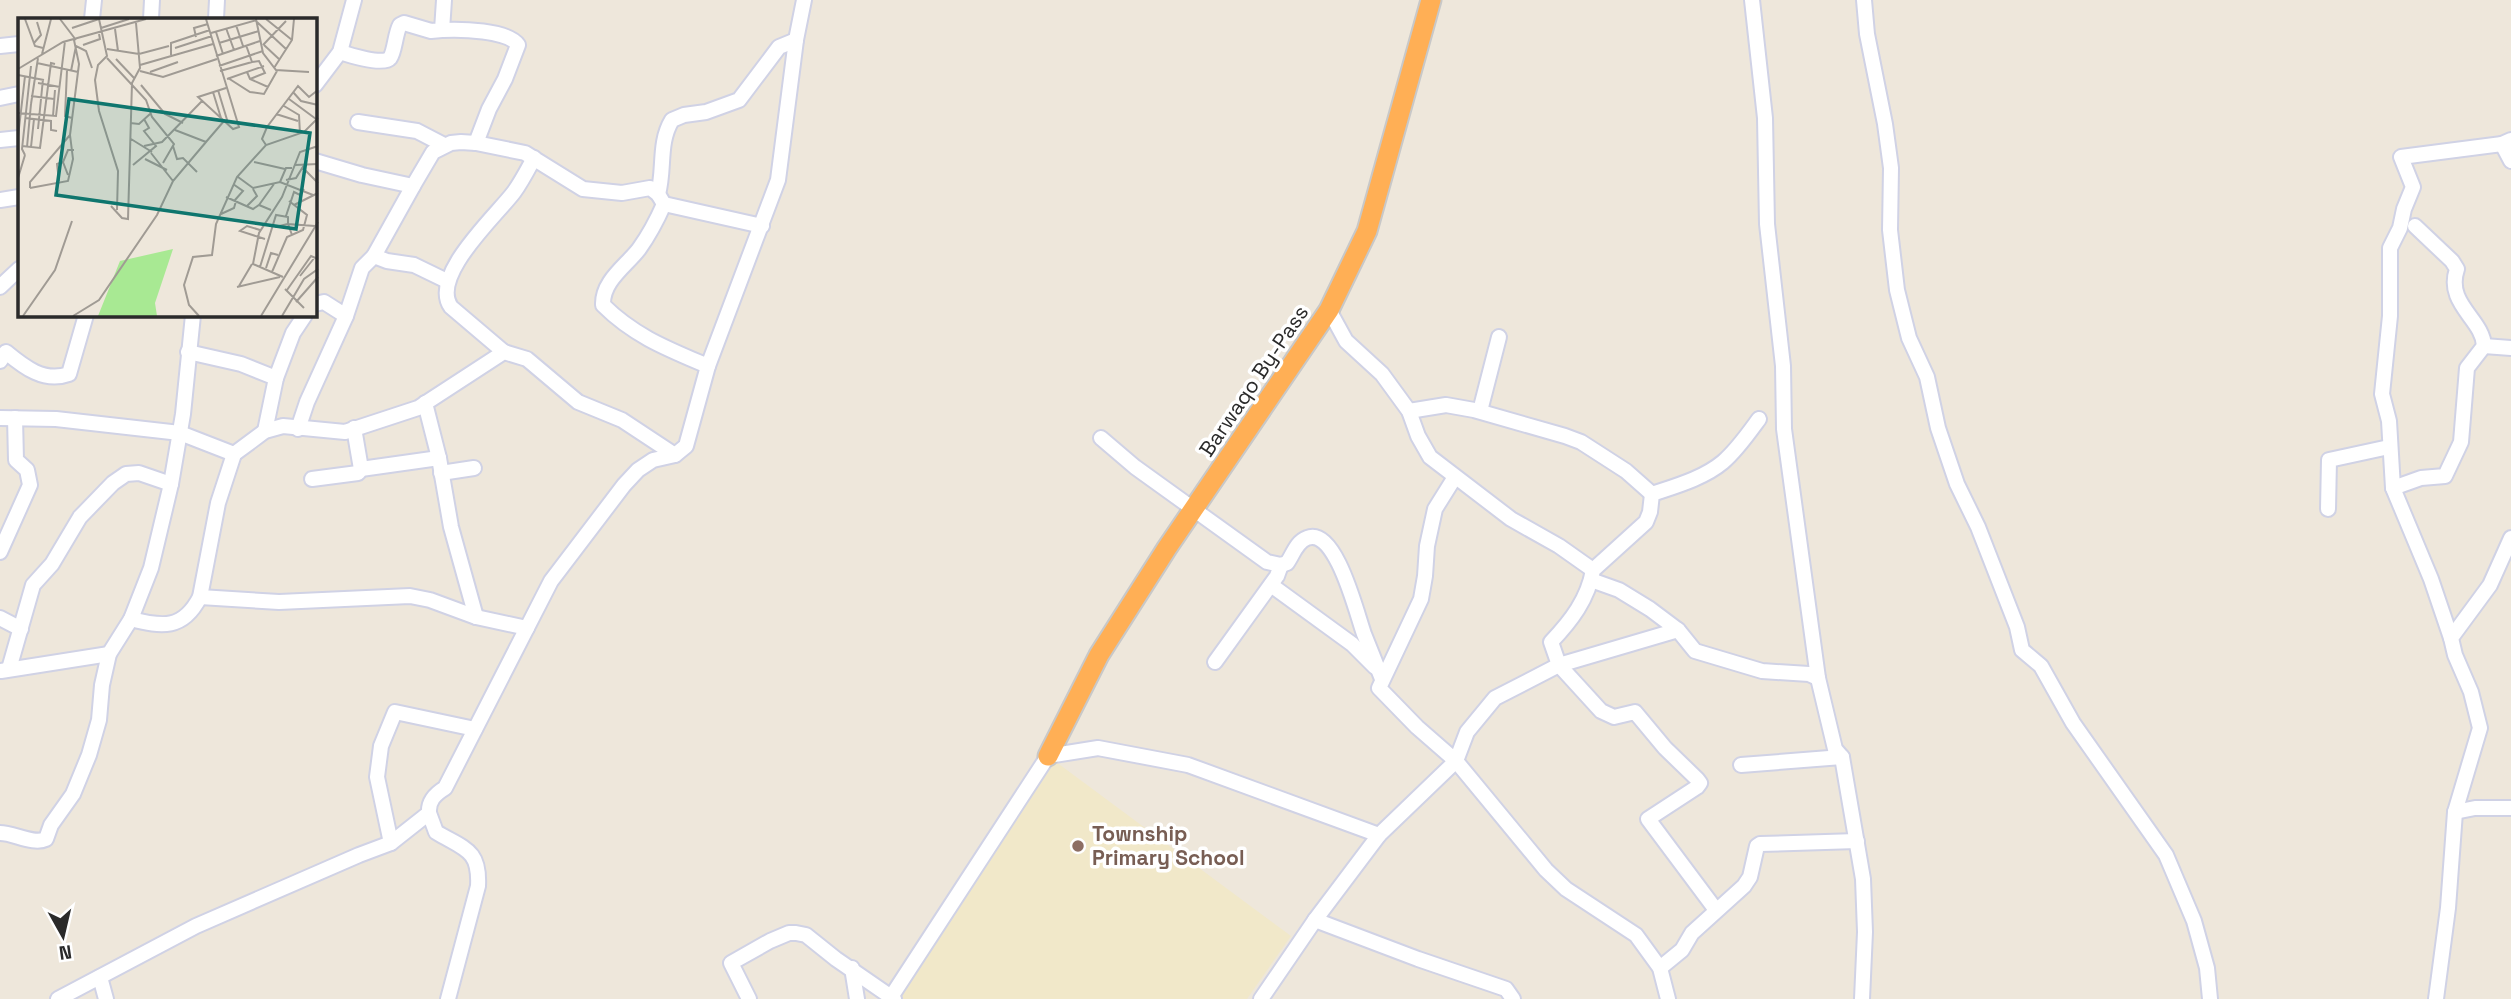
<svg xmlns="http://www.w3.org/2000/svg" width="2511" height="999" font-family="'Space Grotesk',sans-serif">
<rect width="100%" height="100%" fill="#eee7db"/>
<!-- education -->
<polygon fill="#f1e8c9" points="1048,756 1291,936 1247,999 898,999"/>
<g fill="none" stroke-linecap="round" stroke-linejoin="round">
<defs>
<g id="minor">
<polyline points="1752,0 1765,118 1767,224 1783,366 1784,429 1818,678 1835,749 1842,757 1863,879 1865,932 1862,999"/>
<polyline points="1864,0 1867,34 1885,124 1891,168 1890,230 1897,290 1909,338 1927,377 1938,428 1957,484 1978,527 2017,627 2022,650 2041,666 2073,723 2166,855 2194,921 2207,968 2210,999"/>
<polyline points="92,19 94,0"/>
<polyline points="151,19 152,0"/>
<polyline points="216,19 217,0"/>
<path d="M442,30C460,29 508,30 518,45L505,79L489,109L476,143"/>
<polyline points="0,46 19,44"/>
<path d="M340,52C349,55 384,66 390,58C395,51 395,34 400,25L404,23L431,31L442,30L444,0"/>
<polyline points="315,85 340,52 354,0"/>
<polyline points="0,98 19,94"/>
<polyline points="358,122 417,131 444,145"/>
<polyline points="0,140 19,138"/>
<polyline points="2502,144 2511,161"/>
<polyline points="315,161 362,175 413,186 433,152 451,143 461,142 476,143 525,153 583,189 622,193 650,188 658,194 664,204 762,226"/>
<path d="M658,194C665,169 658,143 672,120L684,115L706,112L739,100L779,47L796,40"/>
<polyline points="0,200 19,197"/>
<path d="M664,204C657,220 649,235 639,249C626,266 602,281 603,305C634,336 668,349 708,366"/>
<polyline points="374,256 387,261 414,265 447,281"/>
<polyline points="0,287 19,269"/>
<polyline points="315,304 324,302 346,316"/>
<polyline points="1329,310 1346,341 1382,374 1409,411 1418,436 1430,457 1511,519 1559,546 1593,570"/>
<polyline points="2484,346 2511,348"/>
<polyline points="188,352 241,364 276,378 265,431"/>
<path d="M504,352L451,307C429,276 497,215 514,192C522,181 528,169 534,158"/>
<path d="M0,361L6,352C24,367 44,383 69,374L86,315"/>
<polyline points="276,378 293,333 305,315"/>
<polyline points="425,403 439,458 451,527 476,617"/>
<polyline points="1409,411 1446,405 1474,410 1565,436 1581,442 1626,471 1652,494"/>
<polyline points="1480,411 1499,337"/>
<polyline points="0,418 56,419 180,433 234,454 265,431 283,426 345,432 418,408 504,352 527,359 578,402 622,420 675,455"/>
<polyline points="298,429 307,402 346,316 362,268 374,256 413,186"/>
<path d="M1101,438L1135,467L1267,562L1281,565L1287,563C1293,555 1296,542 1307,538C1336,526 1357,615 1364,634C1370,649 1376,664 1382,679"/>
<polyline points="361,469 439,458"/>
<polyline points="441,473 474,468"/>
<polyline points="1455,477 1435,509 1427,546 1425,576 1421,599 1379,688 1417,727 1456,761 1546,870 1566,889 1636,935 1660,968 1668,999"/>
<polyline points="312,479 358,473 361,469 354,428"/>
<path d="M2393,488L2421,478L2445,476L2461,442L2467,368L2484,346C2483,319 2445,304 2457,269L2452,261L2415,226"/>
<polyline points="2328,509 2329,460 2389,447"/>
<polyline points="0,552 30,485 27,470 16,460 15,418"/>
<polyline points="1591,580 1619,590 1650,609 1678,630 1695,651 1762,671 1809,674 1818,678"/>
<polyline points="1271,585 1352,644 1375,667"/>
<polyline points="200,597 279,602 410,596 430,600 476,617 527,628"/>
<polyline points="0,618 21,629"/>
<path d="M131,619C162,627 183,630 200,597L218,503L234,454"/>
<polyline points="2451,638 2431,579 2393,488 2389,421 2382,394 2390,316 2390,248 2400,228 2404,209 2413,187 2401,157 2502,144 2511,140"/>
<polyline points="1215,662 1277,576 1281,565"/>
<polyline points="9,669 33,585 52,564 80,517 113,483 126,474 139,473 171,484"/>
<polyline points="1,671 109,654"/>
<polyline points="1741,765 1842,757"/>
<polyline points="2455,812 2475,808 2511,808"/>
<path d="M429,813L436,832C464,849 480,849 478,886L448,999"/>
<path d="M0,833C14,833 33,845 46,839L51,825L73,794L89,755L99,720L102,685L109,654L131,619L151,568L171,484L183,414L193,315"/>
<polyline points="391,843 377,777 381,746 395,712 475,729"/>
<path d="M1716,910L1648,819L1697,787L1700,783L1697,779L1665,748L1635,712L1614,717L1601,711L1559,665L1551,642C1571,621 1588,599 1593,570L1646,522L1650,512L1652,494C1676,486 1704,478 1723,462C1737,450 1748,434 1759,419"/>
<polyline points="1315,920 1418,959 1506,989 1513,999"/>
<polyline points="852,968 857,999"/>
<polyline points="1660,968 1682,950 1692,933 1744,886 1750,877 1757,846 1760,844 1857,841"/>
<polyline points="100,977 106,999"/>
<polyline points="891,997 1048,756 1098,748 1188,765 1379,835"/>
<path d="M58,999L196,926L359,855L391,843L429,813C428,801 435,794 445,788L551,581L624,485L638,470L653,460L675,455L686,446L708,366L778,180L796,40L804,0"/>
<polyline points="749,999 731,963 770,941 789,933 796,933 806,935 836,959 894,999"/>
<polyline points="1261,999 1315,920 1379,835 1456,761 1467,732 1495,698 1559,665 1678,630"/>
<polyline points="2436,999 2448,908 2455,812 2480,728 2471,692 2455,655 2451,638 2490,585 2511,538"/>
</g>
<polyline id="highway" points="1048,756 1099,655 1167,548 1329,310 1367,231 1431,0"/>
</defs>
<!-- minor casing -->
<use href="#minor" stroke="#d0d2e5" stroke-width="18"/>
<!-- highway casing -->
<use href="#highway" stroke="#c8c8c8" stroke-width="23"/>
<!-- minor -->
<use href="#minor" stroke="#fff" stroke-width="14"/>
<!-- highway -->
<use href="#highway" stroke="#ffaf55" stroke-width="19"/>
</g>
<!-- markers -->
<circle fill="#8d6e63" stroke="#fff" stroke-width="2.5" cx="1078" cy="846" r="7"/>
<g text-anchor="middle" stroke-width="7" stroke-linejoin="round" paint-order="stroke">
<!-- street labels -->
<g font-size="21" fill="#2a2a2a" stroke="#fff">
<text transform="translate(1254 381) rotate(-56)" y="7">Barwaqo By-Pass</text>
</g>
<!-- education labels -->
<g font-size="21" font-weight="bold" fill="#785e54" stroke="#fff" text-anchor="start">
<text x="1092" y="841">Township<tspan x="1092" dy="24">Primary School</tspan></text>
</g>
</g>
<!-- overview -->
<g transform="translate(18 18)">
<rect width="299" height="299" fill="#eee7db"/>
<path d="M155,231L137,285L139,298H80L102,243Z" fill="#a8e993"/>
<path fill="none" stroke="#a09b94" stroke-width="2" d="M7,1L17,28L25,30M42,1L58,22M81,1L89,38L80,47L77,62L81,93L100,153L99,192M188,1L221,109L215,111L180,79L208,70M238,1L245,35L258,52L291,54M248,1L274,22M239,4L268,31M218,7L225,28M54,10L81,1M83,10L111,1M208,10L216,32M97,11L100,33M198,14L205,36M193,15L239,2M178,19L176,10L190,6M16,25L23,17L19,4M201,25L241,13M65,27L82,21L81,16M245,27L268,3M246,27L262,42M157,30L194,18M89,31L121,36L151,28M24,36L33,1M153,37V25L192,12M198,38L242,23M89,40L128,82L134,99L156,126L145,145M98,41L116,60M19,45L60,54M122,47L195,26M201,48L245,33M256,50L274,22L276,1M0,51L45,24L128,1M49,52L47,98L54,100M53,53L58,28L68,33L74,50M122,53L145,59L199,41M202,53L234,44L228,27M132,54L160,44M229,54L232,61L250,69M0,57L26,62M210,60L232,74L246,76L259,53M209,61L246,48M232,61L247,55L241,43L234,44M20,65L42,69M123,67L147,96L165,105M200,72L210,105M195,74L203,100M275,74L283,83L300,87M13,78L36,81M271,81L298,101M13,86L20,40M266,88L281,97L282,116M0,95L38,98L47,23M258,96L280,103M35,98L37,72M7,100L33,103V112L39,113M112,105L121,106L132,96M11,107L13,86M20,111L25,61M157,112L188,124L206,103M0,119L7,58M113,121L134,134M248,127L244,121L249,109L280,68L291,79L300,72M4,128L22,130L33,45L37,46M126,128L144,124L184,83M155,128L159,141L165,140L179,154M9,129L11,107M13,129L16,101M133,135L155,163M7,137L4,131L13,48M127,141L149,152M236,144L267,151M115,147L138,128L126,113L131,110L126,101M277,147L300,146M285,150L300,165M50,157L45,144L50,132H56M220,159L235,170L262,164L295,177M0,160L7,137M268,162L278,160L286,147M41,163L39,146L45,144M262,164L268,150H274M215,166L225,173L217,182M12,170V164L52,117L61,46L56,22M12,170L50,163L55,141L52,117M208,179L235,191L241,187L253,192M241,187L256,166M276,187L300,175M93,188L104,200L110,201L114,65L122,50L118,5M229,188L239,178L235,171M203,196L216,190L218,183M268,198L276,174L282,177L286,171M257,209L270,206L274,217M242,212L229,208L222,213L247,221M242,249L258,197L270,199V206L297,208M248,250L253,235L260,237M254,254L269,219L285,212L289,197L271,183M282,258L297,239M265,259L235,246L241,215L264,179L282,134L300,128M221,268L234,246M219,269L262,259M267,271L286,290M269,272L293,238L300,241M278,284L300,259M5,298L37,252L54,203M55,298L81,282L139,197L155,163L188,124M181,298L171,287L166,267L175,239L194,237L198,206L219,159L248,127L286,114L300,100M243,298L300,204M264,298L286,261L300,251"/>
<path fill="#0f766e" fill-opacity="0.15" stroke="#0f766e" stroke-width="3.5" d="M51,81L292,115L278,211L38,177Z"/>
<rect width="299" height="299" fill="none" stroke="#2a2a2a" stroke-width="3.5"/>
</g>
<!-- north arrow -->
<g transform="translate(63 936) rotate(172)" stroke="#ffffff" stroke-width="5" paint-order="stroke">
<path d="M0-5L12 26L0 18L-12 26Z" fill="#2a2a2a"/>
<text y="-10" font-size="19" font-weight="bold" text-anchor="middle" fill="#2a2a2a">N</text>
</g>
</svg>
